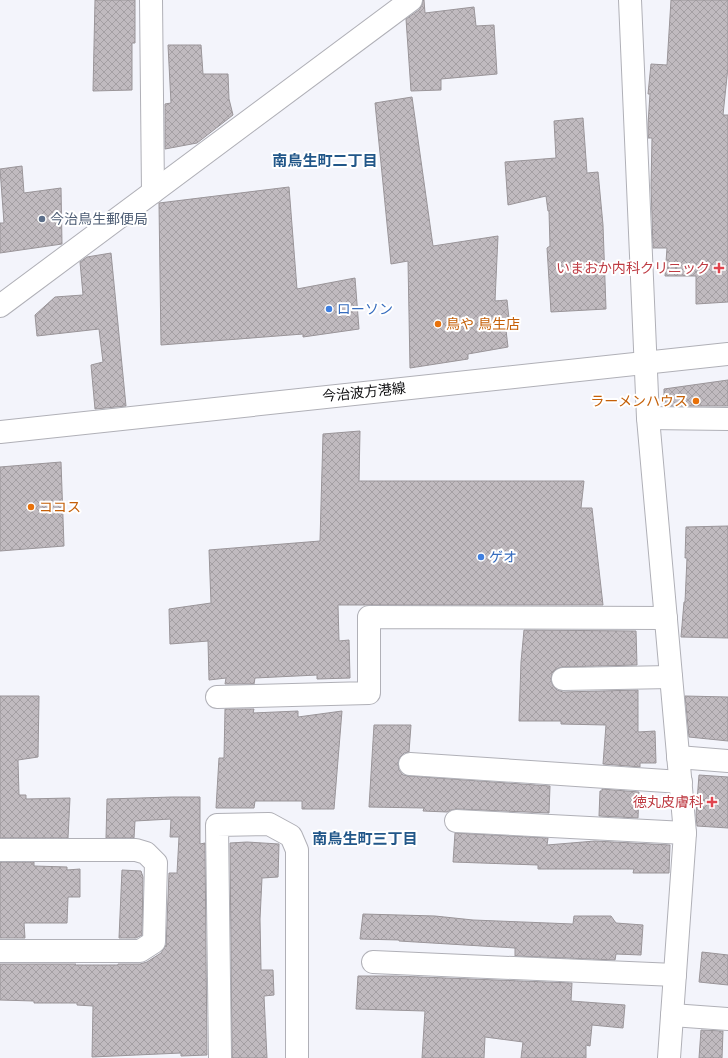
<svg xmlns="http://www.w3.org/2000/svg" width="728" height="1058" font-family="Helvetica,'Noto Sans JP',sans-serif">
<defs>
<pattern id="building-cross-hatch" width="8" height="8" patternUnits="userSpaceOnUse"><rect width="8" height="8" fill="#c0babf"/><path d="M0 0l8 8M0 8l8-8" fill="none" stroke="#a49fa3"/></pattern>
</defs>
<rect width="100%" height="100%" fill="#f3f4fb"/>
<!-- building -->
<g fill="url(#building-cross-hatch)" stroke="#9a9599">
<polygon points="95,0 135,0 135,43 132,43 132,90 93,91"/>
<polygon points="423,0 424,0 425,13 474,7 476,26 494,25 497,74 441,79 441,90 411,91 406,19 419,10 422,5"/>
<polygon points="671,0 728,0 728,67 723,115 728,115 728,302 696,304 696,276 665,276 667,248 653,248 651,186 652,138 648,138 648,124 650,94 648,94 651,64 667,65"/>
<polygon points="168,45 201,45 203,74 228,74 229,99 233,115 197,143 165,149 165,104 171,103"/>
<polygon points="412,97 433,246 498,236 495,301 507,300 510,328 506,330 508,347 468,354 468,359 410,368 408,261 391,264 375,103"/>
<polygon points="583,118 587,173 598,172 603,225 606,309 551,312 547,248 550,246 549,211 548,211 546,196 508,205 505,162 556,158 554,121"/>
<polygon points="22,166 24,193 61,188 62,244 0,253 0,223 4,223 0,169"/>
<polygon points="289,187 297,289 355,278 359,329 303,337 303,334 161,345 159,203"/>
<polygon points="111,253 126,406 95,409 91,365 103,362 99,329 37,336 35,315 55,297 83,295 80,262 87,257"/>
<polygon points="728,380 728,406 664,406 664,389"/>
<polygon points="360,431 359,481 584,481 581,508 592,508 603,605 338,605 339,641 349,640 350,678 317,679 317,675 255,678 254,684 225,684 226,678 209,680 208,641 170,644 169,609 211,603 209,550 320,541 323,434"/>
<polygon points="61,462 64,546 0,551 0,467"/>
<polygon points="728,526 728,638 681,637 684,602 685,602 687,558 685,558 686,527"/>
<polygon points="524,630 636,631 637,665 562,667 556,669 552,673 551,680 553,686 557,690 563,692 638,690 638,732 655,731 656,763 640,763 640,767 603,764 606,725 561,724 561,721 519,721 521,662"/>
<polygon points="0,696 39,696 38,757 18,760 19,795 26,795 26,799 70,798 68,838 0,838"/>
<polygon points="685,696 728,697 728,741 689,737"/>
<polygon points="225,709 254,709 253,713 298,711 298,717 342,711 334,809 302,809 302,801 255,801 254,808 216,808 219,758 224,758"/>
<polygon points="374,725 411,725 409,752 404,753 400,757 398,763 399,770 403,775 409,776 550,786 549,813 457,809 451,810 447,812 423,811 424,808 369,807"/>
<polygon points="699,775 728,777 728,828 697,826 696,815"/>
<polygon points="602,789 639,792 638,818 599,816 600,791 602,791"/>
<polygon points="172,797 200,797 200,844 205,843 207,1055 181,1056 181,1053 92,1057 93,1006 77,1005 77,1003 34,1003 34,1001 0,1000 0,964 76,964 75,965 118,965 118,964 140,964 147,962 161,953 166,945 166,947 169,873 177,873 179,837 170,837 171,819 135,821 134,838 106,838 107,799"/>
<polygon points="455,833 548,838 547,845 595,841 670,845 669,873 633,873 634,869 538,869 538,865 453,862"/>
<polygon points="247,842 279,844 278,877 262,878 260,919 261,970 273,970 274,995 264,996 267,1058 232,1058 230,843"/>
<polygon points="0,862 34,862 34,866 67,867 67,870 80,869 80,897 68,897 67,923 24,923 25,938 0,938"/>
<polygon points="122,870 141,871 143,877 142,935 136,938 119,938"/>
<polygon points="363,914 435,916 473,920 573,924 574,916 611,916 616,923 643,925 641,955 616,954 615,960 515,956 515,948 399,941 399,940 360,939"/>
<polygon points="702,952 728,955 728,985 699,982"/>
<polygon points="358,976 396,976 572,983 571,1001 625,1005 623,1028 592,1025 590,1046 586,1045 586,1058 521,1058 523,1042 485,1037 484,1058 422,1058 425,1011 356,1009"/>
<polygon points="701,1030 723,1031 722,1058 699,1058"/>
</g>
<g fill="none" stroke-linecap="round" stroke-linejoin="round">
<defs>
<g id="minor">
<polyline points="151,0 153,192"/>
<polyline points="630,0 648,418 685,833 669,1058"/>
<polyline points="0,306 411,0"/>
<polyline points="648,418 728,419"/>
<polyline points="563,679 671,677"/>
<polyline points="217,697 369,693 369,617 666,618"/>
<polyline points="678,757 728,761"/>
<polyline points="410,764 681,782"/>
<polyline points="456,821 685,833"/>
<polyline points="0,850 136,850 146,853 156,863 154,942 140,951 0,951"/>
<polyline points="373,962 675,975"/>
<polyline points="672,1015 728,1019"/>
<polyline points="220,1058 217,825 269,824 291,836 297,850 297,1058"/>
</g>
<polyline id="major" points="0,432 728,354"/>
</defs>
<!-- minor casing -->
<use href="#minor" stroke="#b0b0b7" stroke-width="24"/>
<!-- major casing -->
<use href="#major" stroke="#b0b0b7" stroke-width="24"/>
<!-- minor -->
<use href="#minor" stroke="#fff" stroke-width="22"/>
<!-- major -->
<use href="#major" stroke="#fff" stroke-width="22"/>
</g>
<!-- markers -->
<circle fill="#5c6f8a" stroke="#fff" stroke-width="1.5" cx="42" cy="219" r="4"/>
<g fill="#e0444e" stroke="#fff" stroke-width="1.5">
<path d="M717 262h4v4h4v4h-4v4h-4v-4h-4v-4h4z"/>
<path d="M710 796h4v4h4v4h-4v4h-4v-4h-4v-4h4z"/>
</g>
<g fill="#3f7fe0" stroke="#fff" stroke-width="1.5">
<circle cx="329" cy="309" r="4"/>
<circle cx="481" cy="557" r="4"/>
</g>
<g fill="#e8710a" stroke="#fff" stroke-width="1.5">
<circle cx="438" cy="324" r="4"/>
<circle cx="696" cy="401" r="4"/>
<circle cx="31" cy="507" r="4"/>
</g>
<g text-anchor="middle" stroke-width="4" stroke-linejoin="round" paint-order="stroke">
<!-- service labels -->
<g font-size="14" fill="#4e5e75" stroke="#fff" text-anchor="start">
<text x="50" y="224">今治鳥生郵便局</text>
</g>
<!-- health labels -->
<g font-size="14" fill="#be3a42" stroke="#fff" text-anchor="end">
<text x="710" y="273">いまおか内科クリニック</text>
<text x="703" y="807">徳丸皮膚科</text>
</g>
<!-- shop labels -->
<g font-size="14" fill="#366cbe" stroke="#fff" text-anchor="start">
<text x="337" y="314">ローソン</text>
<text x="489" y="562">ゲオ</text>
</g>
<!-- food labels -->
<g font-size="14" fill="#c56008" stroke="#fff" text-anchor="start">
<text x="446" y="329">鳥や 鳥生店</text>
<text x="688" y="406" text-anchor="end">ラーメンハウス</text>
<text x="39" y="512">ココス</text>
</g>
<!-- street labels -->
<g font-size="14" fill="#0c0c0e" stroke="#fff">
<text transform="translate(364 392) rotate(-6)" y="5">今治波方港線</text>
</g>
<!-- neighbourhood labels -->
<g font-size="15" font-weight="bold" fill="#225789" stroke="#fff">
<text x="325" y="166">南鳥生町二丁目</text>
<text x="365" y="844">南鳥生町三丁目</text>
</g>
</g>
</svg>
